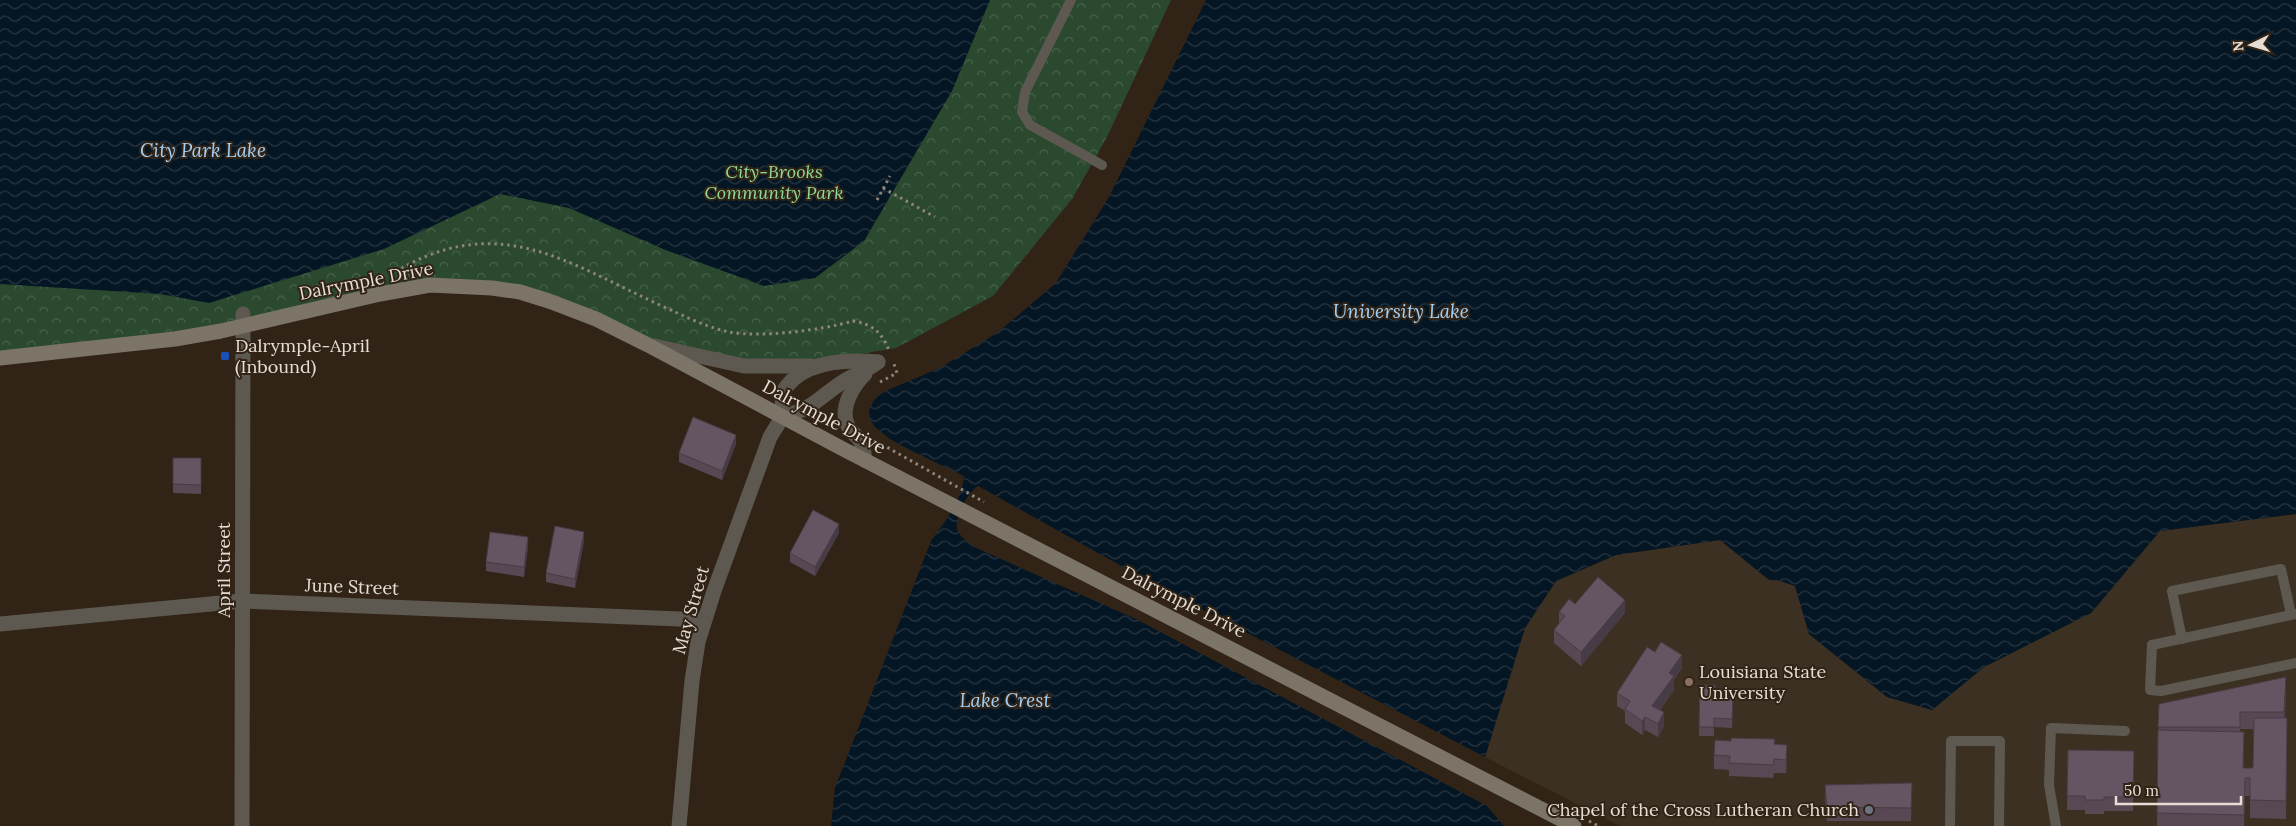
<svg xmlns="http://www.w3.org/2000/svg" width="2296" height="826" font-family="Lora,serif">
<defs>
<pattern id="park-crowns" width="20" height="18" patternUnits="userSpaceOnUse" patternTransform="scale(1.25)"><rect width="20" height="18" fill="#2a492f"/><path d="M2 6a3 3 0 1 1 6 0M12 15a3 3 0 1 1 6 0" fill="none" stroke="#49634c"/></pattern>
<pattern id="water-waves" width="16" height="10" patternUnits="userSpaceOnUse" patternTransform="scale(1.25)"><rect width="16" height="10" fill="#041523"/><path d="M0 5q4-4 8 0t8 0" fill="none" stroke="#293742"/></pattern>
</defs>
<rect width="100%" height="100%" fill="#312416"/>
<!-- education -->
<polygon fill="#3b3021" points="2296,514 2296,826 1620,826 1485,757 1525,628 1556,581 1616,555 1720,540 1769,580 1777,580 1795,586 1809,634 1887,697 1932,710 1984,667 2091,613 2160,531"/>
<!-- park -->
<polygon fill="url(#park-crowns)" points="0,0 1171,0 1107,137 1072,199 993,296 896,348 773,368 648,345 536,297 466,285 243,327 0,358"/>
<!-- water -->
<g fill="url(#water-waves)">
<polygon points="0,0 990,0 952,91 864,241 815,278 764,286 663,249 569,208 500,194 384,249 209,303 160,294 0,284"/>
<path d="M1206,0H2296V514L2160,531L2091,613L1984,667L1932,710L1887,697L1809,634L1795,586L1777,580H1769L1720,540L1616,555L1556,581L1525,628L1485,757L1161,588L978,486C968,492 954,518 957,529C959,536 968,542 974,547L1136,619L1487,806L1504,826H831L835,788L931,541C945,522 962,500 964,476L912,451L890,439L874,426L870,419L869,410L874,400L883,392L940,368L997,333L1056,283L1109,197Z"/>
</g>
<g fill="none" stroke-linecap="round" stroke-linejoin="round">
<!-- path -->
<g stroke="#8f8479" stroke-width="3" stroke-dasharray="2.5 4" stroke-linecap="butt">
<polyline points="883,188 935,217"/>
<polyline points="877,200 890,176"/>
<path d="M390,275C496,209 564,261 662,306C684,316 706,327 729,332C761,338 822,330 853,321C872,324 883,333 889,351"/>
<polyline points="880,382 897,373 894,364"/>
<polyline points="876,441 984,502"/>
<polyline points="1589,821 1598,826"/>
</g>
<!-- lane -->
<g stroke="#5d5950" stroke-width="10">
<polyline points="1071,0 1025,92 1022,112 1030,125 1102,165"/>
<polyline points="2296,614 2152,645 2150,690 2161,691 2296,663"/>
<polyline points="2182,639 2172,591 2281,569 2291,614"/>
<polyline points="1950,826 1951,741 2000,741 1999,826"/>
<polyline points="2056,826 2049,785 2051,728 2125,731"/>
</g>
<!-- street -->
<g stroke="#5d5950" stroke-width="15">
<polyline points="654,346 744,366 811,366"/>
<path d="M865,374C853,386 839,408 848,426C850,431 855,434 858,438C863,443 864,453 865,460"/>
<path d="M783,416C814,409 819,397 844,381C855,374 867,371 878,362"/>
<polyline points="0,624 242,601 704,620"/>
<polyline points="242,826 243,314"/>
<path d="M679,826L692,681L698,642L714,591L770,437L783,416L782,393C801,360 845,359 878,362"/>
</g>
<!-- secondary -->
<polyline stroke="#7b7467" stroke-width="15" points="0,358 175,339 221,331 380,294 430,285 492,288 520,292 549,301 596,319 648,345 843,449 1574,826"/>
</g>
<!-- wall -->
<g fill="#574854" fill-rule="evenodd">
<polygon points="736,444 722,480 679,462 679,453"/>
<polygon points="173,458 201,458 201,494 173,493"/>
<polygon points="839,533 815,576 790,562 790,553"/>
<polygon points="584,541 575,588 546,582 546,573"/>
<polygon points="528,546 524,577 486,571 486,562"/>
<polygon points="1575,604 1625,613 1581,666 1554,643 1554,630 1559,623 1559,612"/>
<polygon points="1682,668 1674,680 1674,690 1660,710 1664,726 1658,737 1645,730 1642,735 1625,723 1625,711 1617,706 1617,693"/>
<polygon points="1700,685 1715,698 1733,708 1732,728 1714,727 1714,736 1699,736"/>
<path d="M2286,695L2285,718L2287,736L2286,819L2250,818V796H2245L2244,826H2157L2159,704ZM2240,729H2253V768H2244Z"/>
<polygon points="1775,744 1787,759 1786,773 1774,773 1773,778 1729,776 1729,770 1714,769 1714,755"/>
<polygon points="2068,750 2134,751 2133,811 2104,811 2104,814 2085,814 2085,810 2067,810"/>
<polygon points="1912,783 1911,821 1827,821 1825,798 1825,785"/>
</g>
<!-- shaded-wall -->
<g fill="#473b45">
<polygon points="736,435 736,444 722,480 722,471"/>
<polygon points="839,524 839,533 815,576 815,567"/>
<polygon points="584,532 584,541 575,588 575,579"/>
<polygon points="528,537 528,546 524,577 524,567"/>
<polygon points="1625,600 1625,613 1581,666 1581,652"/>
<polygon points="1682,655 1682,668 1674,680 1674,690 1652,720 1652,706 1669,673"/>
<polygon points="2286,677 2286,695 2284,729 2284,712"/>
<polygon points="1664,712 1664,726 1658,737 1658,724"/>
<polygon points="1645,717 1645,730 1642,735 1642,721"/>
<polygon points="1787,745 1787,759 1786,773 1786,760"/>
</g>
<!-- building -->
<g fill="#655462" stroke="#473b45">
<polygon points="693,417 736,435 722,471 679,453"/>
<polygon points="173,458 201,458 201,485 173,484"/>
<polygon points="813,510 839,524 815,567 790,553"/>
<polygon points="555,526 584,532 575,579 546,573"/>
<polygon points="490,532 528,537 524,567 486,562"/>
<polygon points="1598,577 1625,600 1581,652 1554,630 1565,616 1559,612 1569,599 1575,604"/>
<polygon points="1661,642 1682,655 1669,673 1674,676 1652,706 1664,712 1658,724 1645,717 1642,721 1625,709 1630,701 1617,693 1647,647 1655,652"/>
<polygon points="2286,677 2284,712 2240,712 2240,727 2158,727 2159,704"/>
<polygon points="1700,685 1715,685 1715,698 1733,699 1732,719 1714,718 1714,727 1699,727"/>
<polygon points="2254,718 2287,718 2286,801 2250,800 2250,778 2245,778 2244,815 2157,813 2158,730 2244,732 2243,768 2253,768"/>
<polygon points="1731,738 1775,739 1774,744 1787,745 1786,760 1774,759 1773,765 1729,763 1730,756 1714,755 1715,740 1731,741"/>
<polygon points="2068,750 2134,751 2133,797 2104,797 2104,800 2085,800 2085,796 2067,796"/>
<polygon points="1912,783 1911,808 1827,807 1825,785"/>
</g>
<!-- markers -->
<rect fill="#1a4fb4" stroke="#312416" stroke-width="2" x="220" y="351" width="10" height="10" rx="2.5"/>
<circle fill="#8d6e63" stroke="#312416" stroke-width="2" cx="1689" cy="682" r="5"/>
<circle fill="#6b7280" stroke="#312416" stroke-width="2" cx="1869" cy="810" r="5"/>
<g text-anchor="middle" stroke-width="4" stroke-linejoin="round" paint-order="stroke">
<!-- park labels -->
<g font-size="18" font-style="italic" fill="#8bdb97" stroke="#312416">
<text x="774" y="178">City-Brooks<tspan x="774" dy="21">Community Park</tspan></text>
</g>
<!-- street labels -->
<g font-size="18" fill="#e6ddd4" stroke="#312416">
<text transform="translate(366 281) rotate(-11)" y="6">Dalrymple Drive</text>
<text transform="translate(824 417) rotate(28)" y="6">Dalrymple Drive</text>
<text transform="translate(224 570) rotate(-90)" y="6">April Street</text>
<text transform="translate(352 587) rotate(2)" y="6">June Street</text>
<text transform="translate(1184 602) rotate(27)" y="6">Dalrymple Drive</text>
<text transform="translate(691 610) rotate(-74)" y="6">May Street</text>
</g>
<!-- poi labels -->
<g font-size="18" fill="#e6ddd4" stroke="#312416" text-anchor="start">
<text x="235" y="352">Dalrymple-April<tspan x="235" dy="21">(Inbound)</tspan></text>
<text x="1699" y="678">Louisiana State<tspan x="1699" dy="21">University</tspan></text>
<text x="1859" y="816" text-anchor="end">Chapel of the Cross Lutheran Church</text>
</g>
<!-- water labels -->
<g font-size="19" font-style="italic" fill="#a2d0f8" stroke="#312416">
<text x="203" y="157">City Park Lake</text>
<text x="1401" y="318">University Lake</text>
<text x="1005" y="707">Lake Crest</text>
</g>
</g>
<!-- north arrow -->
<g transform="translate(2251 45) rotate(265)" stroke="#312416" stroke-width="4" paint-order="stroke">
<path d="M0-4L9 19L0 12L-9 19Z" fill="#e6ddd4"/>
<text y="-8" font-size="14" font-weight="bold" text-anchor="middle" fill="#e6ddd4">N</text>
</g>
<!-- scale -->
<path d="M2116 796v8h125v-8" fill="none" stroke="#e6ddd4" stroke-width="2.5"/>
<text x="2124" y="796" font-size="15" fill="#e6ddd4" stroke="#312416" stroke-width="4" paint-order="stroke">50 m</text>
</svg>
